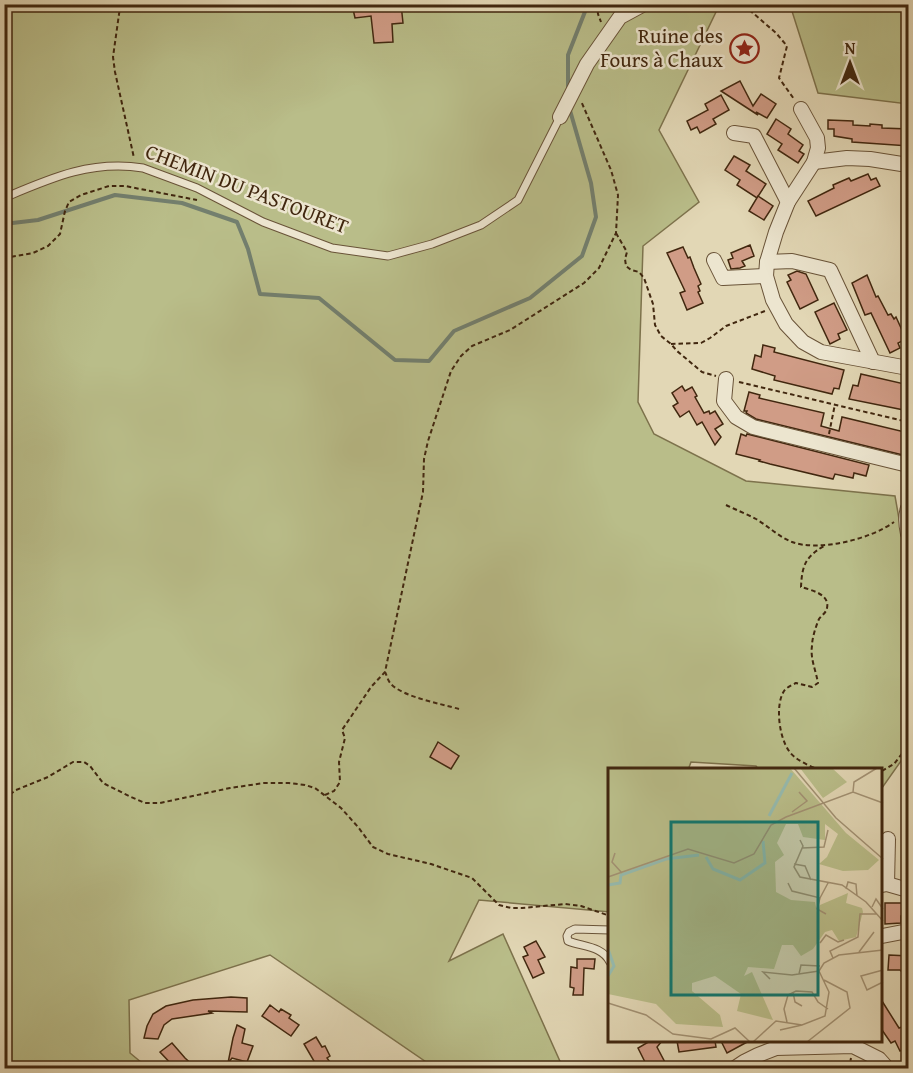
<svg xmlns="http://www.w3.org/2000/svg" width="913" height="1073" font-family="'Gentium Book Plus',serif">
<rect width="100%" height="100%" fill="#e2d7b5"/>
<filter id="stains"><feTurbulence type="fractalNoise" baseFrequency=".00333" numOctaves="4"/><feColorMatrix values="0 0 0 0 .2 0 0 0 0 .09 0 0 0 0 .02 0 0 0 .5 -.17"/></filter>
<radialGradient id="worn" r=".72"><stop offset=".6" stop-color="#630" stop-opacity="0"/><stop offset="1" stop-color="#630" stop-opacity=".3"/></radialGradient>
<!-- green -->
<polygon fill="#b9bd89" stroke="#7d724c" stroke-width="1.5" points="5,5 908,5 908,104 818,93 791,8 717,10 659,130 699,202 643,246 638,402 654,434 746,481 895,496 908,570 908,751 882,788 882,770 759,770 756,766 691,762 688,770 610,770 610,912 479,900 449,961 503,934 563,1068 435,1068 270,955 129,1000 130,1053 148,1068 5,1068"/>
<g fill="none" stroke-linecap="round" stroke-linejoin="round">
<!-- stream -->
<g stroke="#737f6e" stroke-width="4">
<polyline points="568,90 568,55 588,4"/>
<polyline points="4,224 38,220 115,195 182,203 237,222 248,249 260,294 319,298 395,360 429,361 454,331 530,298 582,256 596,217 591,183 569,107"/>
</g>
</g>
<!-- building -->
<g fill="#d09c86" stroke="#41270f" stroke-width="1.5">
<polygon points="373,4 401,4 403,23 392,24 393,42 374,43 371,16 355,18 353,9 373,6"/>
<polygon points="740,81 753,106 761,94 776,104 767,118 756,112 758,115 721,91"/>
<polygon points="721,95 729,110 713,119 716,124 700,133 697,127 691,130 687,121 708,110 705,104"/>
<polygon points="776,119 791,129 788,134 803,145 799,151 804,154 798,163 778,150 782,144 767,134"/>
<polygon points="828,120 853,121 853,125 870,126 870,124 882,125 882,128 909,129 909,146 852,142 852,139 834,136 834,129 828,129"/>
<polygon points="734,156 750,165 746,171 766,184 757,198 737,185 740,180 725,170"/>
<polygon points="868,174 871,180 876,178 880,186 816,216 808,201 834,188 833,185 849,178 851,181"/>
<polygon points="758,196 773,206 764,220 749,211"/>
<polygon points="750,245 754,256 742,261 745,266 740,268 731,269 728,260 733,258 731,253"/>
<polygon points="683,247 688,258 690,257 694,268 701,284 698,286 700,291 698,292 703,303 687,310 680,293 685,291 667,253"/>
<polygon points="797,271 806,274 818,300 800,309 787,282 791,280 788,275"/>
<polygon points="867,275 876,297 878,296 888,315 891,314 894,319 896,317 906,339 898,343 900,348 890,353 871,313 865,315 852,283"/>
<polygon points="834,303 847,330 838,334 840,339 830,344 815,312"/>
<polygon points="763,345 775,348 774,352 844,370 839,389 834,388 832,394 774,380 775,376 752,369 755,355 761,357"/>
<polygon points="861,374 909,385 909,411 849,399 853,385 858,386"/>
<polygon points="682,386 685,391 692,387 697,396 695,397 704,413 709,411 710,414 715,411 723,424 715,429 721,437 715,445 702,422 697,425 689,411 680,417 673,406 678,403 672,393"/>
<polygon points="749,392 760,395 759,398 824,413 821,426 839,431 842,417 909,433 907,456 756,419 746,413 747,411 744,411"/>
<polygon points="741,434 746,436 747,434 869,465 866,476 854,473 853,478 835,474 833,479 770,464 759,461 760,460 736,454"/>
<polygon points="438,742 459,756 451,769 430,757"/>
<polygon points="885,903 903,903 903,916 901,916 901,923 885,924"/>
<polygon points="536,941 545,957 538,960 544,973 533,978 523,957 528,955 524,947"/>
<polygon points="889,955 909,956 909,979 900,970 888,970"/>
<polygon points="577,959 595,959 594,969 584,968 583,995 573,995 574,988 570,987 571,967 577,968"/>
<polygon points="231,997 247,998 247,1012 208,1011 212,1013 172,1019 164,1025 158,1039 144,1038 147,1026 153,1014 166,1006 193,1000"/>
<polygon points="882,1001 899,1028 902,1027 904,1031 909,1028 909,1059 902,1050 900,1051 895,1041 891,1043 882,1030"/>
<polygon points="270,1005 279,1012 281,1009 291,1015 289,1018 299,1025 291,1036 262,1016"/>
<polygon points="237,1025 245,1029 242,1043 253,1046 247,1062 232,1058 228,1063 233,1038"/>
<polygon points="316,1037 322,1047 325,1046 330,1056 327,1058 334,1068 318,1068 304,1044"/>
<polygon points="650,1041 662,1041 657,1047 668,1068 648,1068 638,1048"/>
<polygon points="677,1041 715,1041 716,1047 679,1052"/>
<polygon points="721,1041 749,1041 727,1053"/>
<polygon points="172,1043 185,1058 196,1068 175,1068 160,1052"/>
</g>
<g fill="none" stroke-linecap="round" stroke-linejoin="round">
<defs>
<g id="lane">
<path d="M4,198C51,178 91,160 143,168L197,188L263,222L332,248L388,256L432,244L481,225L518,200L560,117"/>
<path d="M610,930L575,929L569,932L567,936L568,941C584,947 602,946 610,962"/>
</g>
<g id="street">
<polyline points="801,109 817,138 818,148 814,162 788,202 776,232 767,262 766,276 773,300 786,324 803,342 821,352 908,368"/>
<polyline points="560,117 587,64 620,17 644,4"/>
<polyline points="734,133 754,136 788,202"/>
<polyline points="814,162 847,158 870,159 908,165"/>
<polyline points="714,260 723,278 766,276"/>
<polyline points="767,262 792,261 830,270 873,362"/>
<polyline points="726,379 724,401 736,417 753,427 908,465"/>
<path d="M908,508C905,517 906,525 908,534"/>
<polyline points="887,884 888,839"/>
<polyline points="882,885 887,884 908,890"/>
<polyline points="882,936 908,931"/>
<polyline points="735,1068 744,1062 758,1055 776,1048 853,1046 879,1059 887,1068"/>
</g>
</defs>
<!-- lane casing -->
<use href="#lane" stroke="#695338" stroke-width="9"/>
<!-- street casing -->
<use href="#street" stroke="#695338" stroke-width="16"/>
<!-- path -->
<g stroke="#41270f" stroke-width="2" stroke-dasharray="4.5 3" stroke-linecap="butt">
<polyline points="121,4 120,7 113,57 115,72 134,158"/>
<polyline points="597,4 598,14 601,22"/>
<polyline points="746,4 746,7 776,33 787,46 779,78 794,99"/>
<polyline points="616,233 627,252 625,259 626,266 631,270 639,272 644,278 653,304 655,325 661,336 671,344 677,351 702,372 716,376"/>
<polyline points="4,258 33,253 48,246 60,234 65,211 69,202 81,195 109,186 125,186 197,200"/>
<polyline points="671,344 701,343 710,338 726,326 765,311"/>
<polyline points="739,382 908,422"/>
<polyline points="829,434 835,404"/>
<path d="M726,505C736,510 747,514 756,519C768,526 779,537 792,542C819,552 871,539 894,522"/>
<path d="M459,709C442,704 403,697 391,684C388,681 387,676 385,672L423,492L424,459L428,441L451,371L461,356L472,346L510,330L584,283L599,268L616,233L618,195L611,170L581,101"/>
<path d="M821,770C811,767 795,760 789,751C779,737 775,705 784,691C787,687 792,685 796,683L812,687L818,683C816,671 810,658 812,646C812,638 816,626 819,619C822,615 826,613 827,608C830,594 811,590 801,587C802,566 805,557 824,546"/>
<polyline points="882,771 894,764 908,746"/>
<polyline points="325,795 334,791 340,782 339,762 345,738 342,730 371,687 385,672"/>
<polyline points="4,799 16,790 48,777 73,762 84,762 90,766 103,783 131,797 145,803 160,803 230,788 264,783 289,783 305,785 315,788 341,808 358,827 373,847 388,854 431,864 472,878 499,905 511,908 522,908 565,904 581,906 610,916"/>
<polyline points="849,1068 851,1058"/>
</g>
<!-- lane -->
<use href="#lane" stroke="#ece5cf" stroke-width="7"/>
<!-- street -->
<use href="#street" stroke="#ece5cf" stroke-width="14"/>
</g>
<!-- icons -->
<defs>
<symbol id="sight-ring" viewBox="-11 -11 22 22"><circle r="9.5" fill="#ece5cf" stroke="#8f2418" stroke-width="1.5"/><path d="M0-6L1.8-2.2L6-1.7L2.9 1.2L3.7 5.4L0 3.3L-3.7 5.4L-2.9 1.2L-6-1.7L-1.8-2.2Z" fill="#8f2418"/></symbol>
</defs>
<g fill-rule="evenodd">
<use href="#sight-ring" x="728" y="32" width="33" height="33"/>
</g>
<g text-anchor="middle" stroke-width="5" stroke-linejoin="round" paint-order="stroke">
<!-- poi labels -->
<g font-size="21" fill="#41270f" stroke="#ece5cf" text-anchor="end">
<text x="723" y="43">Ruine des<tspan x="723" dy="24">Fours à Chaux</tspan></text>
</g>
<!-- street labels -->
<g font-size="21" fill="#41270f" stroke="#ece5cf">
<text transform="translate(247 189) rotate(21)" y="7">CHEMIN DU PASTOURET</text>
</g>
</g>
<!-- overview -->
<g transform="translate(608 768)">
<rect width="274" height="274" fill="#e2d7b5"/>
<path d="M0,0H182L238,65L271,92L260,102L235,103L211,96L219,89L230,66L217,56V72L195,69L190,56H178L169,75L176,87L167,94L168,124L183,132L207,134L210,149L212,137L240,125L238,135L254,140L255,144L248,169L231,173L224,162L217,164L205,181L193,188L185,177H174L166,201L140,199L136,208L144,204L165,252L129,243L133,226L107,208L84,215V223L112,247L115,259L68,256L48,236L0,226ZM192,0H224L239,14L215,30Z" fill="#b9bd89"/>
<path fill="none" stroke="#95baae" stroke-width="3" d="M161,48L184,5M98,89L105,101L132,112L157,95L155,73M0,117L12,115L13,107L58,91L91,87M0,181L6,198L0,208"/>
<path fill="none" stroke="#a29173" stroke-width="1.5" d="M186,0L228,50L275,91M245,24L246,14L269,0M184,44L199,33L191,24M192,72L195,78L186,99L192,109L234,117L258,134L275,153M194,80L216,79L220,62M7,85L4,94L14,105M186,96L197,98L203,112M0,109L80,81L126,95L146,86L163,57L178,49L245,24L275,35M180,115L184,123L212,130L220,115M238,121L240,114L248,116L249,128M212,130L209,141L218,146M264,139L268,131L275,141M212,175L218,167L230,174L236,172M251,184L266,164M225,190L222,183L250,169L252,146H269M275,202L253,208L259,222L275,214M211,203L216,195L231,187L275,182M191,206L193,197L212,198M162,211L155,204L184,207L211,203M185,224L187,234L194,238M0,235L38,247L65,266L103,271L127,260L142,274M179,254L176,241L180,227L188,223L204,224L210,234L220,241M172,262L194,257M145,274L168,253L194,257L217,248L221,224L211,203M199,274L242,240L239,224L216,212"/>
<path fill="#0f766e" fill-opacity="0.15" stroke="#0f766e" stroke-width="3" d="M63,54H210V227H63Z"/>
<rect width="274" height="274" fill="none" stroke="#41270f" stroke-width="3"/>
</g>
<!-- margin -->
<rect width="913" height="1073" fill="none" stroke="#e2d7b5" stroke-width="24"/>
<rect x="6" y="6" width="901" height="1061" fill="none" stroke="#41270f" stroke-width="3"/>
<rect x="12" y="12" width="889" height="1049" fill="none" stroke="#41270f" stroke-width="1.5"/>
<!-- north arrow -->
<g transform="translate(850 63)" stroke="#ece5cf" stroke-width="4.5" paint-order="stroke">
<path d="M0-4.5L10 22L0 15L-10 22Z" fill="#41270f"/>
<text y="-9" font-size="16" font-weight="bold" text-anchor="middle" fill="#41270f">N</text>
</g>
<rect width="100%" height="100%" filter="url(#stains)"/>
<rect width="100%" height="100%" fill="url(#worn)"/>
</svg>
